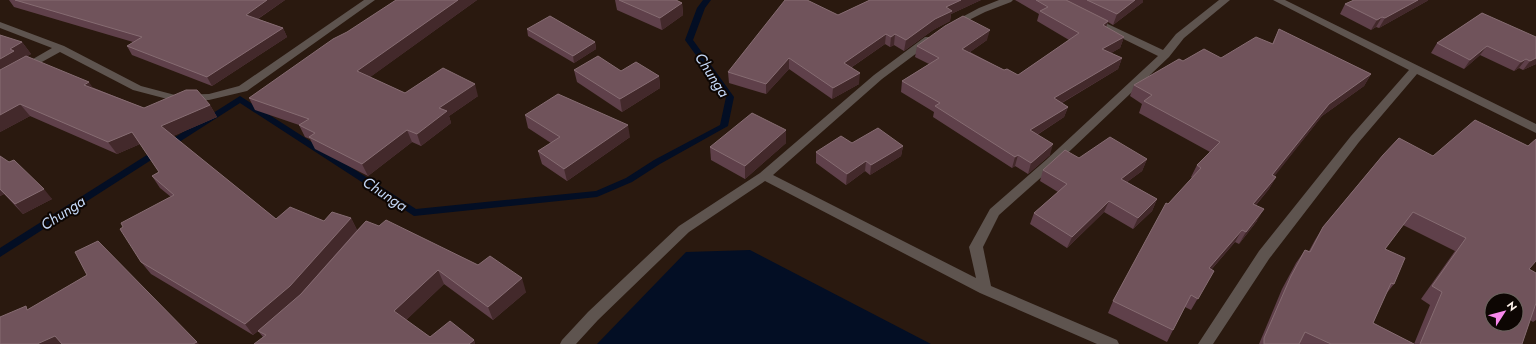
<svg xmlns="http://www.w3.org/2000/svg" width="1536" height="344" font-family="Jost,sans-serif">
<rect width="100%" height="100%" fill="#2a190f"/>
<!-- water -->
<polygon fill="#030e24" points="750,250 931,344 597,344 686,252"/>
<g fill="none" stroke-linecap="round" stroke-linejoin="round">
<!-- stream -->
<polygon fill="#030e24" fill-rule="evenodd" points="703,0 711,0 705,8 693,40 734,97 728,126 660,164 632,182 597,197 414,216 240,103 0,257 0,248 240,96 416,209 596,191 626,178 654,160 720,125 726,97 685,40 697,8"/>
<!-- minor -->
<g fill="#5e544f" fill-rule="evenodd">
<polygon points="364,0 375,0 247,91 209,100 175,101 133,90 60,52 0,85 0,78 52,48 0,28 0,22 64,46 141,86 175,95 209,94 239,86"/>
<polygon points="999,0 1013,0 1011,2 985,12 955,27 949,27 947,25 979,8"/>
<polygon points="1219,0 1230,0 1184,38 1169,57 1054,166 999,215 983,247 991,286 1117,340 1119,344 1097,344 980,293 765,181 689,232 598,320 576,344 560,344 562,340 588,312 679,226 760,173 874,75 925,37 933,37 934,39 933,41 882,79 773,175 976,278 969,247 990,209 1046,160 1158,56 1089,22 1087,20 1089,18 1095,18 1163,50 1176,34"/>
<polygon points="1273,0 1285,0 1536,124 1536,133 1417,74 1359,142 1269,259 1213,344 1198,344 1259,251 1351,136 1409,70"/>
</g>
</g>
<!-- wall -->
<g fill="#5f404a">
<polygon points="9,0 285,0 258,19 283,28 287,37 212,86 132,55 127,46 133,42 14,7"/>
<polygon points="396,0 477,0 370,77 405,93 478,96 449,116 451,123 421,146 412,142 368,176 315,149 310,139 305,137 299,125 255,110 249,98"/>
<polygon points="615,0 676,0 682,3 683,15 662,30 617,10"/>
<polygon points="870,0 981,0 951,14 950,21 933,30 904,51 894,45 890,47 885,44 852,67 859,84 832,99 789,69 766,94 729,83 728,72 838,15"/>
<polygon points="1015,0 1143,0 1143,2 1113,25 1108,22 1106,27 1124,37 1120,48 1111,53 1122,58 1118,69 1062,103 1068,107 1064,117 1037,135 1050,155 1028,174 1015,166 1012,168 933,117 934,112 901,92 902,81 929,64 915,57 917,46 987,40 970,52 1004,70 1018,75 1069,40 1037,21 1039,14"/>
<polygon points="1354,0 1428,0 1427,1 1379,28 1376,27 1371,30 1340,14 1345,4"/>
<polygon points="1482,13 1536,64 1523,70 1519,68 1514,71 1480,55 1464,69 1431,53 1437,43"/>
<polygon points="527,29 595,42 596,49 574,63 528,36"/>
<polygon points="1279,29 1371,74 1364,86 1322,116 1274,176 1276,177 1269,189 1256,205 1257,221 1239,244 1235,242 1211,270 1214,271 1191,310 1185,307 1173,330 1167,342 1108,313 1113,301 1168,204 1192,178 1191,177 1197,165 1210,152 1139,113 1142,104 1130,96 1134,85 1183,61 1221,58 1272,44"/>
<polygon points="22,42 31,54 27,56 94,88 144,108 210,105 217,117 173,136 276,219 324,221 351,218 357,230 366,221 526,292 493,320 444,284 406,320 430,337 474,340 475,344 254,344 263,337 258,331 253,335 151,274 141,262 171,197 160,188 152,176 159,172 140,144 117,154 30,116 0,132"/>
<polygon points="574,70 621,71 659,76 660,88 622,112 577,82"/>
<polygon points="525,115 630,137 567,181 542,164 538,151 551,143 528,128"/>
<polygon points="786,143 745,179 711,160 710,147"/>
<polygon points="852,143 903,146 901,156 870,175 865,171 846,185 816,163 816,152"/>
<polygon points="1383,155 1529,269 1536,273 1536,320 1533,322 1530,320 1522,344 1414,344 1430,305 1421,299 1455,251 1403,225 1385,249 1394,284 1386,294 1373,323 1414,344 1259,344 1282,289 1296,263 1305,250 1309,251 1315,240 1323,227"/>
<polygon points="0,156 52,199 23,214 4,194 0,196"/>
<polygon points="1079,158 1147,159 1142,171 1127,182 1157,199 1152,211 1133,229 1104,212 1067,248 1030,224 1034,213 1058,192 1040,181 1043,170"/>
</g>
<!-- shaded-wall -->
<g fill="#43292b">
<polygon points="267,0 285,0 250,24 246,15"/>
<polygon points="458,0 477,0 362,83 357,71"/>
<polygon points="961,0 981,0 951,14 950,21 933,30 904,51 906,40 935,19 946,7"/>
<polygon points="1135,0 1143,0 1143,2 1113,25 1117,14"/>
<polygon points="1418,0 1428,0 1427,1 1379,28 1385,18"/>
<polygon points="682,3 683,15 662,30 660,18"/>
<polygon points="1382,17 1376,27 1371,30 1377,20"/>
<polygon points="1108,21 1105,31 1103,25"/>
<polygon points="283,28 287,37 212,86 207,77"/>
<polygon points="990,30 987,40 960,59 962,49"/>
<polygon points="886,34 885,44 843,73 844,63"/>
<polygon points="895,34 894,45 890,47 891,37"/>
<polygon points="1124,37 1120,48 1099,60 1102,49"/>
<polygon points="22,42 31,54 21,60 0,76 0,59 10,49"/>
<polygon points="595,42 596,49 574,63 573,56"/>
<polygon points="1487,46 1480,55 1464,69 1470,60"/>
<polygon points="789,58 789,69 766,94 766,84"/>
<polygon points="1122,58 1118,69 1051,109 1054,98"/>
<polygon points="1536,58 1536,64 1523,70 1530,61"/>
<polygon points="1526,59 1519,68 1514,71 1521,62"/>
<polygon points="860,73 859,84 832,99 833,88"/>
<polygon points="1371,74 1364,86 1322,116 1266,187 1272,175 1329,104"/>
<polygon points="659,76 660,88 622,112 620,99"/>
<polygon points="89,82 97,94 84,85"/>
<polygon points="475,84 478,96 449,116 451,123 421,146 417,134 439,108"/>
<polygon points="20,104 30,116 0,132 0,115"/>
<polygon points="210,105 217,117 169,138 161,126"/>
<polygon points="1068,107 1064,117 1027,141 1030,130"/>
<polygon points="628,125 630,137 567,181 564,169"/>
<polygon points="407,130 412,142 368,176 362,164"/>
<polygon points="786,130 786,143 745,179 745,166"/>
<polygon points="132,132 140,144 117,154 108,142"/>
<polygon points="1053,144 1050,155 1028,174 1031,163"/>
<polygon points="903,146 901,156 870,175 871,165"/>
<polygon points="1018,155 1015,166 1012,168 1015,157"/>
<polygon points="1147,159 1142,171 1116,190 1121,179"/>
<polygon points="866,161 865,171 846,185 847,174"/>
<polygon points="1276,177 1269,189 1246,216 1253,204"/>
<polygon points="44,189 52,199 23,214 15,204"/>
<polygon points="0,190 4,194 0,196"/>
<polygon points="1157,199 1152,211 1133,229 1138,218"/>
<polygon points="1109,201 1104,212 1067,248 1072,237"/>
<polygon points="1264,209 1257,221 1239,244 1246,232"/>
<polygon points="351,218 357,230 297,298 253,335 245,324"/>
<polygon points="1242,230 1235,242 1202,280 1209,268"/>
<polygon points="438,270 444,284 401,325 394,311"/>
<polygon points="522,278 526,292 493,320 488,307"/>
<polygon points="55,336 64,344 37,344"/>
<polygon points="474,340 475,344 469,344"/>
<polygon points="197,342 199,344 193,344"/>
</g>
<!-- building -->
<g fill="#70535b" stroke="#866c72" fill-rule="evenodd">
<polygon points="15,0 267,0 246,15 283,28 207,77 127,46 142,37"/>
<polygon points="396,0 458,0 357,71 405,93 443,68 475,84 439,108 447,111 417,134 407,130 362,164 309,137 315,133 299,125 309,119 249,98 333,39 347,32"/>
<polygon points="619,0 676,0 682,3 660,18"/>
<polygon points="785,0 807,0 838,15 870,0 961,0 946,7 952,11 935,19 906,40 895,34 891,37 886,34 844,63 860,73 833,88 789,58 766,84 728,72"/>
<polygon points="1036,0 1066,0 1108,21 1103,25 1124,37 1102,49 1122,58 1054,98 1068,107 1030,130 1053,144 1031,163 1018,155 1015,157 935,106 940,103 902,81 939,58 917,46 945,26 963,16 990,30 962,49 1004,70 1007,69 1018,75 1079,33 1040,11 1048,7"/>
<polygon points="1087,0 1135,0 1117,14"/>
<polygon points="1354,0 1418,0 1385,18 1382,17 1377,20 1345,4"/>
<polygon points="1482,13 1536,37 1536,58 1530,61 1526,59 1521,62 1487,46 1470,60 1437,43"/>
<polygon points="550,16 595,42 573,56 527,29"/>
<polygon points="1279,29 1371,74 1329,104 1272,175 1276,177 1253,204 1264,209 1246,232 1242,230 1209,268 1214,271 1198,299 1191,295 1173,330 1113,301 1166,203 1168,204 1201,168 1197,165 1220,142 1144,101 1152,95 1134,85 1179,59 1183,61 1204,49 1221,58 1256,37 1273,44"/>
<polygon points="0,35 22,42 10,49 14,51 0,59"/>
<polygon points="26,56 89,82 84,85 144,108 186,90 197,90 210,105 161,126 276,219 290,207 324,221 332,212 351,218 290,286 245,324 141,262 120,229 123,227 121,223 174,195 152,176 159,172 132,132 108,142 20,104 0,115 0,70"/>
<polygon points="598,56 621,71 636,62 659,76 620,99 574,70"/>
<polygon points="558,94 628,125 564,169 538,151 560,137 525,115"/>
<polygon points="752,113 786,130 745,166 710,147"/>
<path d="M1475,120L1528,146L1536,139V261L1529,269L1536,273V303L1522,344H1420L1442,292L1432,286L1466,238L1413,212L1385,249L1405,258L1394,284L1391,283L1373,323L1414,344H1331L1305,332L1299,344H1264V338L1291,276L1305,250L1310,252L1323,227L1383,155L1399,138L1433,156ZM1492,300H1516V324H1492Z"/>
<polygon points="878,128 903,146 871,165 866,161 847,174 816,152 841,136 852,143"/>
<polygon points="1110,137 1147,159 1121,179 1157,199 1138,218 1109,201 1072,237 1034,213 1067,184 1043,170 1065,150 1079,158"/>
<polygon points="0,156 9,162 14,160 44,189 15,204 0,189"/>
<polygon points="386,220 478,265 490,256 522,278 488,307 438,270 394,311 430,337 450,321 474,340 469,344 254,344 266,335 258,331 301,294 366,221 379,226"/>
<polygon points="98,241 197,342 193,344 62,344 55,336 37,344 0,344 0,317 26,306 27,310 87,275 75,252"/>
</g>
<g text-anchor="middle" stroke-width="4" stroke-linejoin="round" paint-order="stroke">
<!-- water labels -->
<g font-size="15" font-style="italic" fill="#c4d7f6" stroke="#0d0603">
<text transform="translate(712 75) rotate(57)" y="5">Chunga</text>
<text transform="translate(385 194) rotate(33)" y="5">Chunga</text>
<text transform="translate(63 213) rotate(-33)" y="5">Chunga</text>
</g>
</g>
<!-- north arrow -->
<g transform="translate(1504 312) rotate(54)"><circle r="19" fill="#0d0603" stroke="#6d645f"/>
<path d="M0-3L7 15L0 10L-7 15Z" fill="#f788ec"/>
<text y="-6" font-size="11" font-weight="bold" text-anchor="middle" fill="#fdf1ea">N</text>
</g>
</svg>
